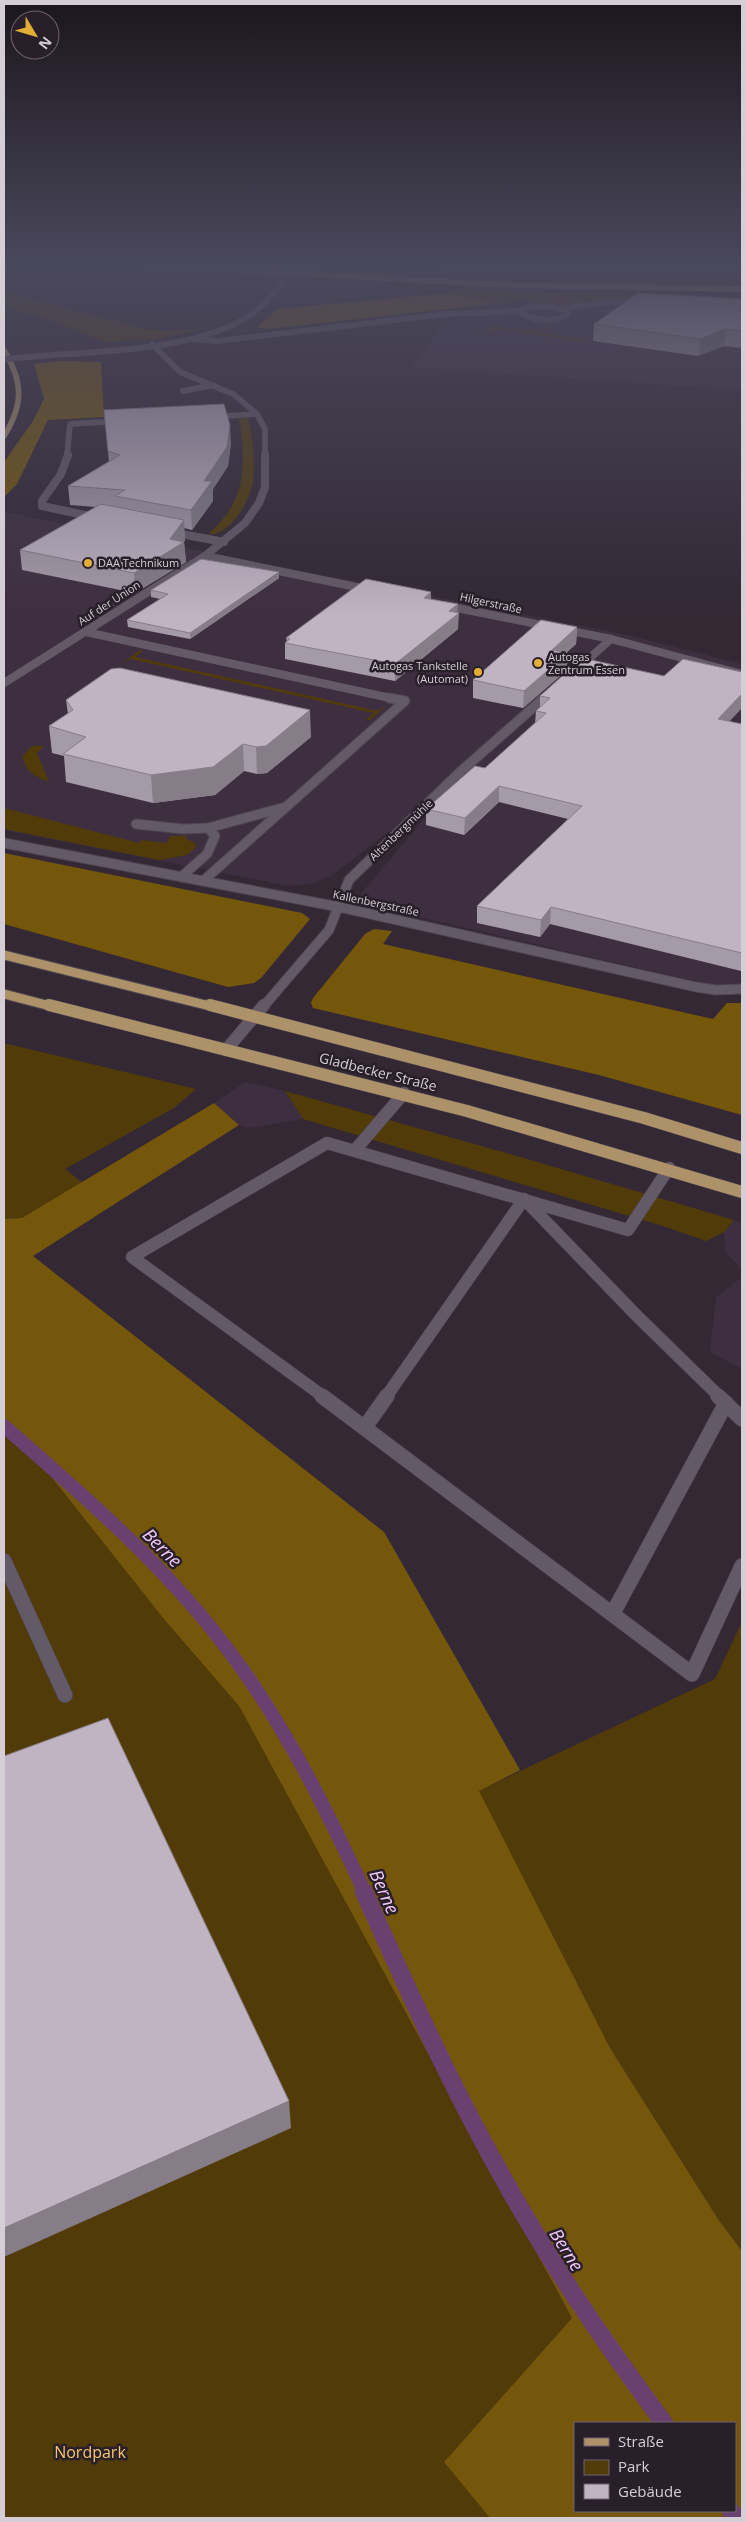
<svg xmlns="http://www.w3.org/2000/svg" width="746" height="2522" font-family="'Open Sans',sans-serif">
<rect width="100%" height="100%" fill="#332834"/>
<!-- built -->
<g fill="#3e2f40">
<polygon points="530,302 742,309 742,390 411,367 447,320 501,305"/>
<polygon points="4,512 623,634 742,664 742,992 354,902 456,781 331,876 313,883 289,886 4,830"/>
<polygon points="245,1082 285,1091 303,1119 248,1128 239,1125 214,1103"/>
<polygon points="734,1220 742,1223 742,1270 725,1251 724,1232"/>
<polygon points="742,1277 742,1369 710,1352 716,1297"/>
</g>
<!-- green -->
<g fill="#513c09">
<polygon points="356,265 742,265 742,275 553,273"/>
<polygon points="340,274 451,279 742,283 742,286 451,281"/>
<polygon points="460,289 742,298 742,309 716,303 573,305 530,302 527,300 492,304 444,290"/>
<polygon points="4,292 149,330 178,331 207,328 157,339 105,342 48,319 4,307"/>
<polygon points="492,326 583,339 587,342 499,329 493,332 475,329 489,330"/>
<path d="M238,417H247C253,431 256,471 252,486C247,504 231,535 209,534C217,525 228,515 233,504C246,479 245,444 238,417Z"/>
<polygon points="140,650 143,650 135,657 377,711 387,705 370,720 366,720 374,713 131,659 120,665"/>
<path d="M32,746H44L37,753L49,782C37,777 23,771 23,756Z"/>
<polygon points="4,808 139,843 141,840 167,843 170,836 187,836 186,839 195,843 196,847 187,855 159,860 4,829"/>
<polygon points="4,1043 196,1089 174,1108 65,1169 83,1183 22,1218 4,1219"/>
<polygon points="285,1091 517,1156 734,1220 724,1232 706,1241 663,1226 303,1119"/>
<polygon points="4,1417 163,1618 239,1706 572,2318 444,2462 490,2518 4,2518"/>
<polygon points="742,1622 742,2251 718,2219 610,2048 478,1791 715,1679"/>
</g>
<!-- forest -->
<g fill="#75570b" fill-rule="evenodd">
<polygon points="448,291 492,304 267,329 257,327 278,309 449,293"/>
<polygon points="63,361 101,362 104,417 48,420 17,484 4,497 4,462 33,421 44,399 34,364"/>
<polygon points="4,853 302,913 310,919 261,978 254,983 228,987 4,924"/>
<polygon points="374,929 392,931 383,944 713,1019 727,1003 742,1003 742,1115 599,1075 313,1008 311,1003 313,998 365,934"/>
<path d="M214,1103L239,1125L33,1256L384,1532L520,1770L479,1791L610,2048L718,2219L742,2251V2518H490L444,2462L572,2318L239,1706L163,1618L4,1417V1219L22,1218ZM735,2423V2511H575V2423Z"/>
</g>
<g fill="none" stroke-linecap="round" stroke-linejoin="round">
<!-- stream-far1 -->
<path stroke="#6a4071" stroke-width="14" d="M4,1426C79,1492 157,1558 219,1638C280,1715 324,1804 365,1893"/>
<!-- stream -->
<g stroke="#6a4071" stroke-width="18">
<path d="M364,1892C406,1985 447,2078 497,2167C546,2257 603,2341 664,2423"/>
<polyline points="731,2511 736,2518"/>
</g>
<defs>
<g id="minor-far4">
<path d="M534,306H549L566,310L568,314C553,323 536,321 521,313L523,309Z"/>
<polyline points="562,308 608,302 639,304"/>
<polyline points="189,339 218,341 447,314 521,311"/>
<polyline points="152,344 180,372 233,394 257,414 265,429 265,456"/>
<path d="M29,357C94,351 193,352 249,316C269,303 282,281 300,265"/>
<polyline points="183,391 213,385"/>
<polyline points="212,417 257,414"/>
<polyline points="67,456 70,424 120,421"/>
</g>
<g id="minor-far3">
<polyline points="68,455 61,474 42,501 42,506 99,518"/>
<polyline points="170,532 224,542"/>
<polyline points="205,556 371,590"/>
<polyline points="442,605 611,639 742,674"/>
<polyline points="86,632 395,699"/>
<polyline points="575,671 611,639"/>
<polyline points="4,683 205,556 245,523 259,503 265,487 265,455"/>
<polyline points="543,699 553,690"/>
</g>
<g id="minor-far2">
<polyline points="136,824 183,829 208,828 282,808"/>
<polyline points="4,843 339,907 696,987 716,990 742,989"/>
<polyline points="181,877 207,854 215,836 208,828"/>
<polyline points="203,881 405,701 389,698"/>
<polyline points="263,1007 329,930 349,880 460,772 544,698"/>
</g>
<g id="minor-far1">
<polyline points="226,1050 264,1005"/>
<polyline points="356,1149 404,1093"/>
<polyline points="324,1397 132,1257 327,1143 628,1230 669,1168"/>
<polyline points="386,1397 524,1199 637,1316 720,1397"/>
</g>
<g id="minor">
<polyline points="322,1396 692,1674 742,1566"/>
<polyline points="718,1396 742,1419"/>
<polyline points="365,1427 387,1396"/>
<polyline points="4,1561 65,1695"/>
<polyline points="613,1613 726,1403"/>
</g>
<g id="major-far2">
<polyline points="148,265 506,285 742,289"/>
<path d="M4,350C23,382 24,404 4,436"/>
</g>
<g id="major-far1">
<polyline points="4,955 214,1007"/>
<polyline points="4,994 54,1007"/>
</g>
<g id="major">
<polyline points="49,1005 467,1111 742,1192"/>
<polyline points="210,1005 644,1118 742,1148"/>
</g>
</defs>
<!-- minor-far4 casing -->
<use href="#minor-far4" stroke="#4e4650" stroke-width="6"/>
<!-- minor-far3 casing -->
<use href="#minor-far3" stroke="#4e4650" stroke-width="8"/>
<!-- minor-far2 casing -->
<use href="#minor-far2" stroke="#4e4650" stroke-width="11"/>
<!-- minor-far1 casing -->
<use href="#minor-far1" stroke="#4e4650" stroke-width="13"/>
<!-- minor casing -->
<use href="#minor" stroke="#4e4650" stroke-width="16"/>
<!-- major-far2 casing -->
<use href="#major-far2" stroke="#4e4650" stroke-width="6"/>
<!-- major-far1 casing -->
<use href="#major-far1" stroke="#4e4650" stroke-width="11"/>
<!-- major casing -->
<use href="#major" stroke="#4e4650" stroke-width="13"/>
<!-- minor-far4 -->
<use href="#minor-far4" stroke="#645966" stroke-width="5.5"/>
<!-- minor-far3 -->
<use href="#minor-far3" stroke="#645966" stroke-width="8"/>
<!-- minor-far2 -->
<use href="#minor-far2" stroke="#645966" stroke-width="9"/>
<!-- minor-far1 -->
<use href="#minor-far1" stroke="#645966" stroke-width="12"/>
<!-- minor -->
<use href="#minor" stroke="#645966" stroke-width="15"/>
<!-- major-far2 -->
<use href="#major-far2" stroke="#ad9269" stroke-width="5.5"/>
<!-- major-far1 -->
<use href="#major-far1" stroke="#ad9269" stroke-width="9"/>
<!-- major -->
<use href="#major" stroke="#ad9269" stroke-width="12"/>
<defs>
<polyline id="minor-bridge" points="4,359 29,357"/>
</defs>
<!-- minor-bridge casing -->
<use href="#minor-bridge" stroke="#4e4650" stroke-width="6" stroke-linecap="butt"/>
<!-- minor-bridge -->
<use href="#minor-bridge" stroke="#645966" stroke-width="5.5"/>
</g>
<!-- wall -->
<g fill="#a59aa7">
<polygon points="742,299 742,348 724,346 698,356 593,341 594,324"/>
<polygon points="104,410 231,443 228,466 213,489 213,501 192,530 184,528 185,540 184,542 186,562 135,593 22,570 20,550 96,507 70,505 68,486 109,462"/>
<polygon points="279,578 190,639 128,627 127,620 160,599 151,597 151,590"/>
<polygon points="431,592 431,599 458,613 458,629 395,681 285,659 285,643 287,642 286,638"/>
<polygon points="577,627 576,644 566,653 567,670 523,708 473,698 473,680"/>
<polygon points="540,696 729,722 742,724 742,970 741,971 550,924 540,937 477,923 477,906 568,819 499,802 464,835 426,825 426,809 485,768 535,724 536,711 540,708"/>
<polygon points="66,700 311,737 267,773 257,774 244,771 215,795 153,803 66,782 64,756 52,753 49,726 68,714"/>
</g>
<!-- shaded-wall -->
<g fill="#867d88">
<polygon points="726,329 724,346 698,356 700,339"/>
<polygon points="230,425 231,443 228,466 213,489 213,501 192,530 191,510"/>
<polygon points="184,520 185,540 183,542 184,542 186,562 135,593 134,573 170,539"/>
<polygon points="279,572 279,578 190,639 190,633"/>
<polygon points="431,592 431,608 424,598"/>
<polygon points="458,604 457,614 459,613 458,629 395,681 395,664 449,611"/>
<polygon points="577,627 576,644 551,667 552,650"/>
<polygon points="568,653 567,670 523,708 524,691"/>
<polygon points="742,694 742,708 717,735 718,719"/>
<polygon points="310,710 311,737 267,773 257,774 256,747"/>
<polygon points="243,744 244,771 215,795 153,803 151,775"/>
<polygon points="499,786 499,802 464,835 465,818"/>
<polygon points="551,907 550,924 540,937 541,920"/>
<polygon points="289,2101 291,2128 4,2257 4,2228"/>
</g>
<!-- building -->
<g fill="#c0b3c2" stroke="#867d88">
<polygon points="638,293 742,299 742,331 726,329 700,339 594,324"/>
<polygon points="224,404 230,425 227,447 204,481 212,481 191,510 115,496 125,490 68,486 120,455 108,451 104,410"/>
<polygon points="101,504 184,520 170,539 184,542 134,573 20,550"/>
<polygon points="201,559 279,572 190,633 127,620 168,594 151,590"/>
<polygon points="366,579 431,592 424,598 458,604 449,611 459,613 395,664 285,643 290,639 286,638"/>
<polygon points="541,620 577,627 552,650 568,653 524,691 473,680"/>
<polygon points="582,658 664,676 683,659 742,672 742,694 718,719 742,724 742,953 551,907 541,920 477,906 582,806 499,786 465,818 426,809 475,766 485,768 546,713 536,711 550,698 540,696"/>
<polygon points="120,668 310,710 266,746 256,747 243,744 213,767 151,775 63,754 86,737 49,726 73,710 66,700 111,669"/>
<polygon points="108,1718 289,2101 4,2228 4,1756"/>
</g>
<!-- sky -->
<linearGradient id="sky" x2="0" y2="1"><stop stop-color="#1c161d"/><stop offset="0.43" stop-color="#4a485c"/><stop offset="1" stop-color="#4a485c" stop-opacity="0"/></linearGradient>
<rect width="746" height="618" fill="url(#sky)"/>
<!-- markers -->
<g fill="#e3ae35" stroke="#291f2a" stroke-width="2">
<circle cx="88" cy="563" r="5"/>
<circle cx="538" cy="663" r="5"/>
<circle cx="478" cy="672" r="5"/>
</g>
<g text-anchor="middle" stroke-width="5" stroke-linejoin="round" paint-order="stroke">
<!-- far-poi labels -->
<g font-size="11" fill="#d5ced6" stroke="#291f2a" text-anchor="start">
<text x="98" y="567">DAA Technikum</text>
<text x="548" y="661">Autogas<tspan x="548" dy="13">Zentrum Essen</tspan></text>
<text x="468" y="670" text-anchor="end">Autogas Tankstelle<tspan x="468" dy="13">(Automat)</tspan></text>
</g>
<!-- far-street labels -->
<g font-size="11" fill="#d5ced6" stroke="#291f2a">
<text transform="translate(109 603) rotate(-33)" y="4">Auf der Union</text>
<text transform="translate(491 603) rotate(12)" y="4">Hilgerstraße</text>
<text transform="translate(401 830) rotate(-44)" y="4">Altenbergmühle</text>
<text transform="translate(376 903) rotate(12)" y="4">Kallenbergstraße</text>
</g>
<!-- street labels -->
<g font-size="14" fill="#d5ced6" stroke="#291f2a">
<text transform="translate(378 1072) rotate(14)" y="5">Gladbecker Straße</text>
</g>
<!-- near-park labels -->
<g font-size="16" fill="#f5c76a" stroke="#291f2a">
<text x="90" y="2458">Nordpark</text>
</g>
<!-- near-water labels -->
<g font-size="18" font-style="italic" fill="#f2cbf8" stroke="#291f2a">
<text transform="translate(162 1548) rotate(45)" y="6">Berne</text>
<text transform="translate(384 1892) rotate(66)" y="6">Berne</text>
<text transform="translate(566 2250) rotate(58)" y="6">Berne</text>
</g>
</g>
<!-- border -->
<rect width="746" height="2522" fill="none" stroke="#d5ced6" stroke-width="10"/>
<!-- legend -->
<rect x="574" y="2422" width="162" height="90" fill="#291f2a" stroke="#6e656f"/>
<rect x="584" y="2438" width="25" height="8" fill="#ad9269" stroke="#6e656f"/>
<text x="618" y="2447" font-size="15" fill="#d5ced6">Straße</text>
<rect x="584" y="2460" width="25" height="15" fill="#513c09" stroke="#6e656f"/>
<text x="618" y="2472" font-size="15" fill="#d5ced6">Park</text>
<rect x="584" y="2484" width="25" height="15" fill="#c0b3c2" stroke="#6e656f"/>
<text x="618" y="2497" font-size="15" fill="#d5ced6">Gebäude</text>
<!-- north arrow -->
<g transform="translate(35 35) rotate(128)"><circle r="24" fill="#291f2a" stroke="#6e656f"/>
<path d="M0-4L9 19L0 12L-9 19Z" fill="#e3ae35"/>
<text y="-8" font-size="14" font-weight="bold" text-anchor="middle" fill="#d5ced6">N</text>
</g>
</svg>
